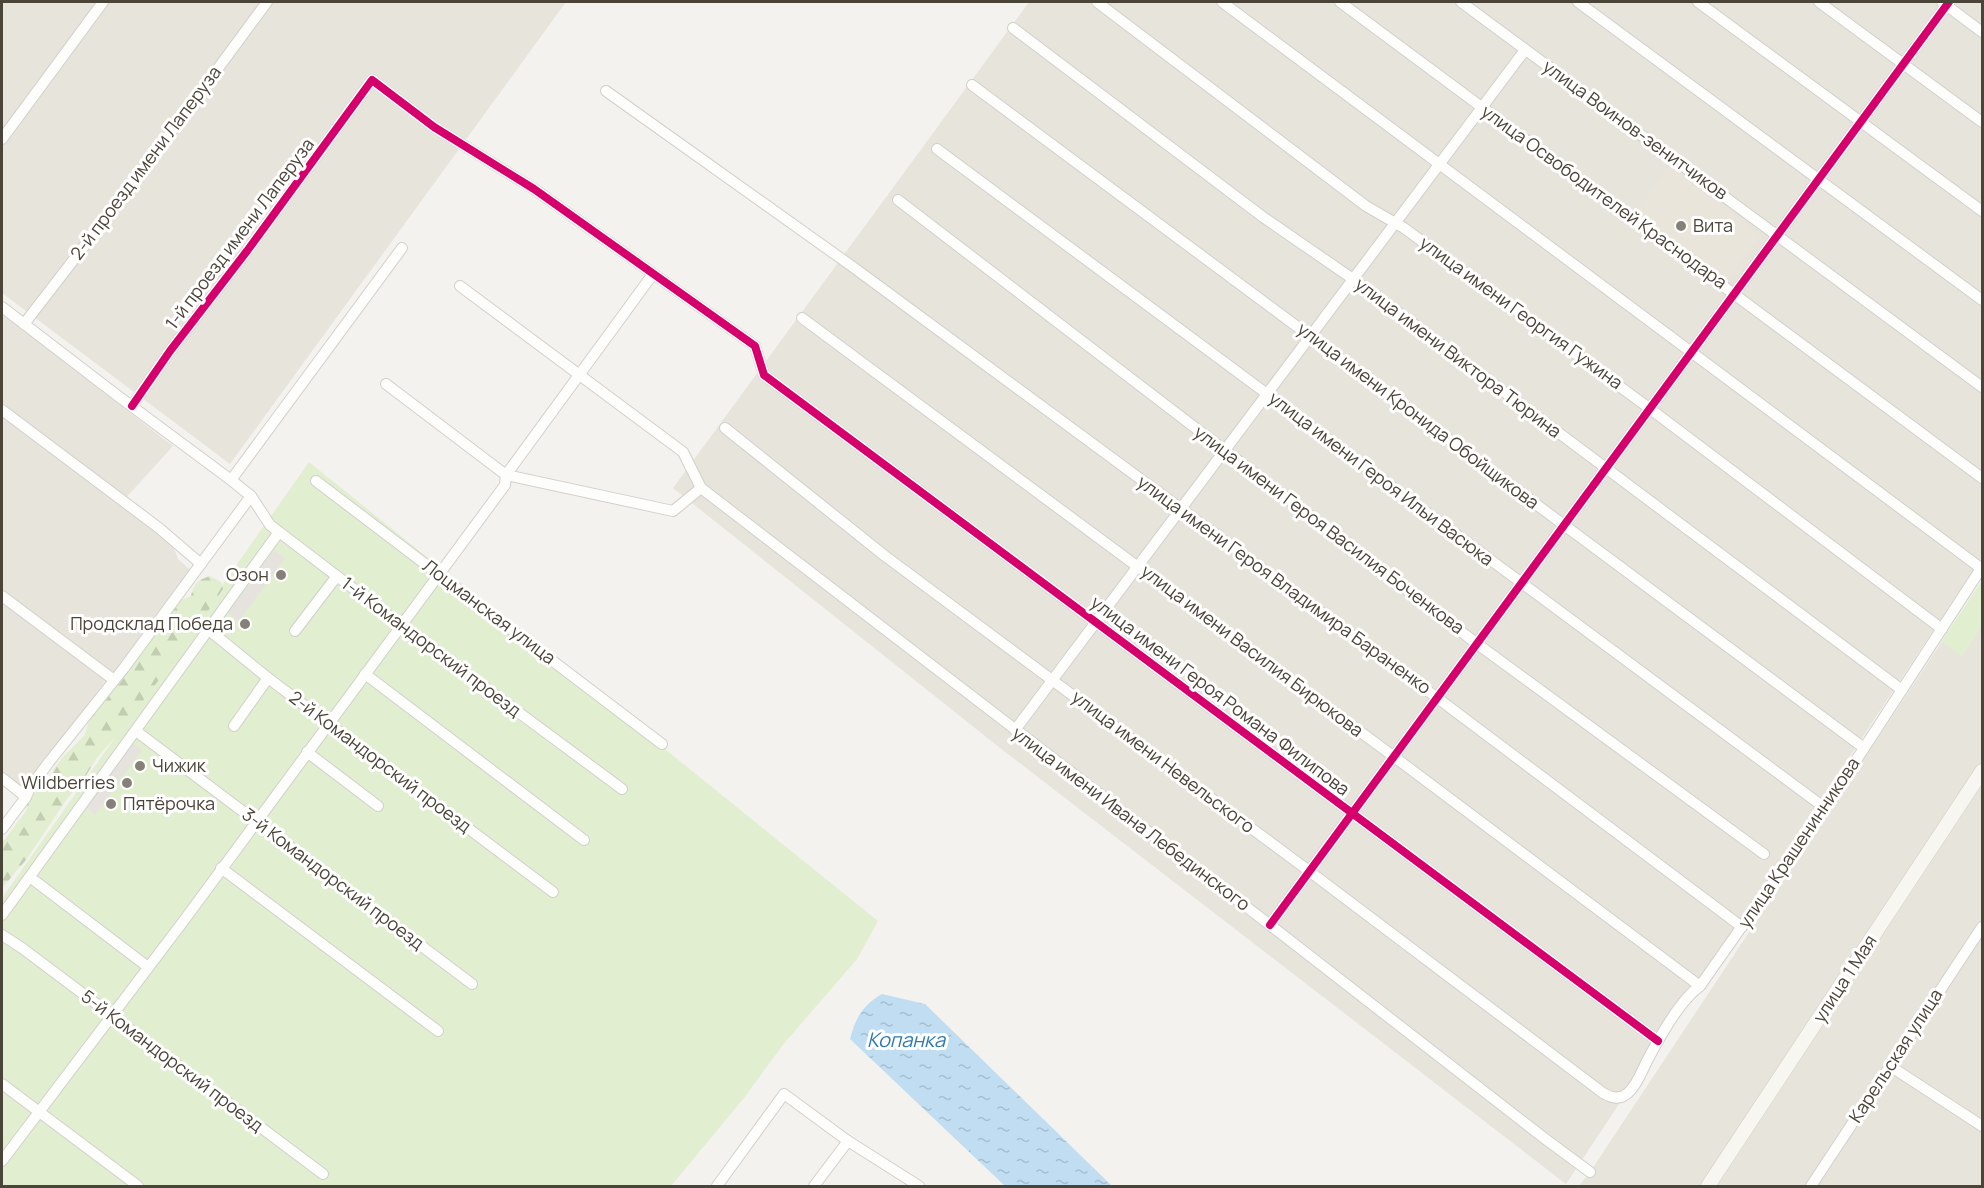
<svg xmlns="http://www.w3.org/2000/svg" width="1984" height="1188" font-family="Manrope,sans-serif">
<defs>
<pattern id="forest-firs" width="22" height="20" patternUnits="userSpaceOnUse" patternTransform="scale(1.5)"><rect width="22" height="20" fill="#e1eecf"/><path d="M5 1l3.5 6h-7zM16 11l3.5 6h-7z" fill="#c3cdb2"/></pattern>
<pattern id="water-ripples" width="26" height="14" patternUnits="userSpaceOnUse" patternTransform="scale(1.5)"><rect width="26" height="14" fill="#c0ddf1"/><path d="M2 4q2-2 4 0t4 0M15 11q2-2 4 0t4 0" fill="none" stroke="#a6bfcf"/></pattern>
</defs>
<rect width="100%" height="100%" fill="#f4f2ee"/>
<!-- residential -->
<g fill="#e7e4dc">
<polygon points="2,2 566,2 230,464 2,293"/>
<polygon points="1029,2 1982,2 1982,557 1566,1184 995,744 673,488"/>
<polygon points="2,314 173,446 123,501 2,409"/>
<polygon points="2,417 92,485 120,504 173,546 178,559 197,576 119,681 2,593"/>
<polygon points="1982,581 1982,1186 1579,1186 1590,1172"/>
<polygon points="2,600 106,680 24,789 2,772"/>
</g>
<!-- education -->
<polygon fill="#eae5da" points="1669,166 1761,235 1726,281 1634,213"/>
<!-- green -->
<g fill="#e1eecf">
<polygon points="309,462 878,921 857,959 782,1046 744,1098 671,1186 2,1186 2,898"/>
<polygon points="1982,581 1982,626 1962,657 1941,642"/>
</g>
<!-- forest -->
<path fill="url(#forest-firs)" d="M210,576L221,582L223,589L183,648L118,734L96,759L84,779L67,799L26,860L2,888V843L26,811L27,805L36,792L47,787L52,778L53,770L62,758L84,736L88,724L99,706L120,683L158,629L181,600L191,596C194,583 198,580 210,576Z"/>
<!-- parking -->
<g fill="#e6e3df">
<polygon points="274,550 285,558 239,621 228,613"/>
<polygon points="132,743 142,750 95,815 86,807"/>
</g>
<!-- water -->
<path fill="url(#water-ripples)" d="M882,994L925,1004L1112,1186H1005L850,1039C856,1017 862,1006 882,994Z"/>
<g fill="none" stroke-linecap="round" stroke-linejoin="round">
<defs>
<g id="street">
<polyline points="1097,2 1366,206 1404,228 1649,408 1942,629"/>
<polyline points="1222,2 1982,569"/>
<polyline points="1340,2 1982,478"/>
<polyline points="1461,2 1982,387"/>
<polyline points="1578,2 1982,300"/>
<polyline points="1698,2 1982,211"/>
<polyline points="1819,2 1982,122"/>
<polyline points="1942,2 1982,32"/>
<polyline points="1013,28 1263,217 1363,286 1902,690"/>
<polyline points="972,85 1864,748"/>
<polyline points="606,91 853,267 1436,697 1742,927"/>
<polyline points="2,139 103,2"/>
<polyline points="937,149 1825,808"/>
<polyline points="898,200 1476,643 1764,854"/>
<polyline points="460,286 683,452 701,488 1270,925 1544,1138 1590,1172"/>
<polyline points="2,307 118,396 231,480 251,496 270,525 401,625 622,789"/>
<polyline points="802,318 1393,756 1700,986"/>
<polyline points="24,324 143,170 267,2"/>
<polyline points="386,384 506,475 673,511 701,488"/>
<polyline points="132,406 170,351 247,251 372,80 434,127 534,189 755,346 764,375 1658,1041"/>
<polyline points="2,410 159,528 201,564"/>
<path d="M725,428L885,556L1309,871L1603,1093C1611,1098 1620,1100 1628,1093C1637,1085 1642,1071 1647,1061C1658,1040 1681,999 1700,986L1825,808L1982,567"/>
<polyline points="231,480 402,248"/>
<polyline points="316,481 662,744"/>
<polyline points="2,596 114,680"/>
<polyline points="209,630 268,678 553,892"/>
<polyline points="295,631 337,576"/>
<polyline points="365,674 584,840"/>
<polyline points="234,726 268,678"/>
<polyline points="1015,730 1525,50"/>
<polyline points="136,731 472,984"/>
<polyline points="307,752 378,806"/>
<polyline points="2,778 26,797"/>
<polyline points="2,829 26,797 30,788 49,762 124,668 251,496"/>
<polyline points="221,868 438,1031"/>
<polyline points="35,881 148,967"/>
<polyline points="2,915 279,532"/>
<polyline points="1270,925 1949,2"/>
<polyline points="2,935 22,948 323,1174"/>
<polyline points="1890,1066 1982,1126"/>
<polyline points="2,1084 138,1186"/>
<polyline points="2,1161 185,919 505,485 506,475 653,274"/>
<polyline points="717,1186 784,1094 848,1141 919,1186"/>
<polyline points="814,1186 848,1141"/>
<polyline points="1811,1186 1982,927"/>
</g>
<polyline id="secondary" points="1708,1186 1982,771"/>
</defs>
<!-- street casing -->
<use href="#street" stroke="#d2d0cb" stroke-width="12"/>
<!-- secondary casing -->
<use href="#secondary" stroke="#d3cfc5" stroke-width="15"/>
<!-- street -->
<use href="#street" stroke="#fdfdfc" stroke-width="10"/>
<!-- secondary -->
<use href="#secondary" stroke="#f7f6f1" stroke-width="14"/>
<defs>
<g id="cycleway">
<polyline points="132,406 170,351 247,251 372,80 434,127 534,189 755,346 764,375 1658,1041"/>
<polyline points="1270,925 1949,2"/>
</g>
</defs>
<!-- cycleway casing -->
<use href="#cycleway" stroke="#fff" stroke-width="11"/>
<!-- cycleway -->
<use href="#cycleway" stroke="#d6006c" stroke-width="8"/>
</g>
<!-- markers -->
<g fill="#868178" stroke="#fff" stroke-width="2">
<circle cx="1681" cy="226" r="6"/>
<circle cx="281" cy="575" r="6"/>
<circle cx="245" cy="624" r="6"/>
<circle cx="140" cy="766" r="6"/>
<circle cx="127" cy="783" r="6"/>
<circle cx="111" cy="804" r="6"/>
</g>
<g text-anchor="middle" stroke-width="6" stroke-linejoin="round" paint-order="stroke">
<!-- street labels -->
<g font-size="18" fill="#4b4439" stroke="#fff">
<text transform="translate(1635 130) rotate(36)" y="6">улица Воинов-зенитчиков</text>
<text transform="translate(146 163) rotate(-53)" y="6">2-й проезд имени Лаперуза</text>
<text transform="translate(1604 197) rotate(36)" y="6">улица Освободителей Краснодара</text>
<text transform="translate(240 234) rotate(-53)" y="6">1-й проезд имени Лаперуза</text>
<text transform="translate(1521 313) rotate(36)" y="6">улица имени Георгия Гужина</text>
<text transform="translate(1458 358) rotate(37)" y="6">улица имени Виктора Тюрина</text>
<text transform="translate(1418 416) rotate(37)" y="6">улица имени Кронида Обойщикова</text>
<text transform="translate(1381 479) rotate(37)" y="6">улица имени Героя Ильи Васюка</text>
<text transform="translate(1329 530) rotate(37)" y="6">улица имени Героя Василия Боченкова</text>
<text transform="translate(1284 585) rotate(36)" y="6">улица имени Героя Владимира Бараненко</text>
<text transform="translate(489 612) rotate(37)" y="6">Лоцманская улица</text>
<text transform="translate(431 647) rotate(37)" y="6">1-й Командорский проезд</text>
<text transform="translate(1252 651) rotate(37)" y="6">улица имени Василия Бирюкова</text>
<text transform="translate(1220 696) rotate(37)" y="6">улица имени Героя Романа Филипова</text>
<text transform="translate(380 762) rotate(37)" y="6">2-й Командорский проезд</text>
<text transform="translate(1163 762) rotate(37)" y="6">улица имени Невельского</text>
<text transform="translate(1131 819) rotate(37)" y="6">улица имени Ивана Лебединского</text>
<text transform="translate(1799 843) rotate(-56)" y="6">улица Крашенинникова</text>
<text transform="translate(333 879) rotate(37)" y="6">3-й Командорский проезд</text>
<text transform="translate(1845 979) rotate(-57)" y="6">улица 1 Мая</text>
<text transform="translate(1896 1056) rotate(-57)" y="6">Карельская улица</text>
<text transform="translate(172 1061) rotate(37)" y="6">5-й Командорский проезд</text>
</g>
<!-- poi labels -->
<g font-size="18" fill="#4b4439" stroke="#fff" text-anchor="start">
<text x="1693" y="232">Вита</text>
<text x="269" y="581" text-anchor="end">Озон</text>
<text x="233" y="630" text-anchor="end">Продсклад Победа</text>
<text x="152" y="772">Чижик</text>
<text x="115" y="789" text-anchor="end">Wildberries</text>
<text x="123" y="810">Пятёрочка</text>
</g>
<!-- water labels -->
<g font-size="20" font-style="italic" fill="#2e7ab2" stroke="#fff">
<text x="906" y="1047">Копанка</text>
</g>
</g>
<!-- border -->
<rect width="1984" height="1188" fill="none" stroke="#4b4439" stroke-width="6"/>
</svg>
